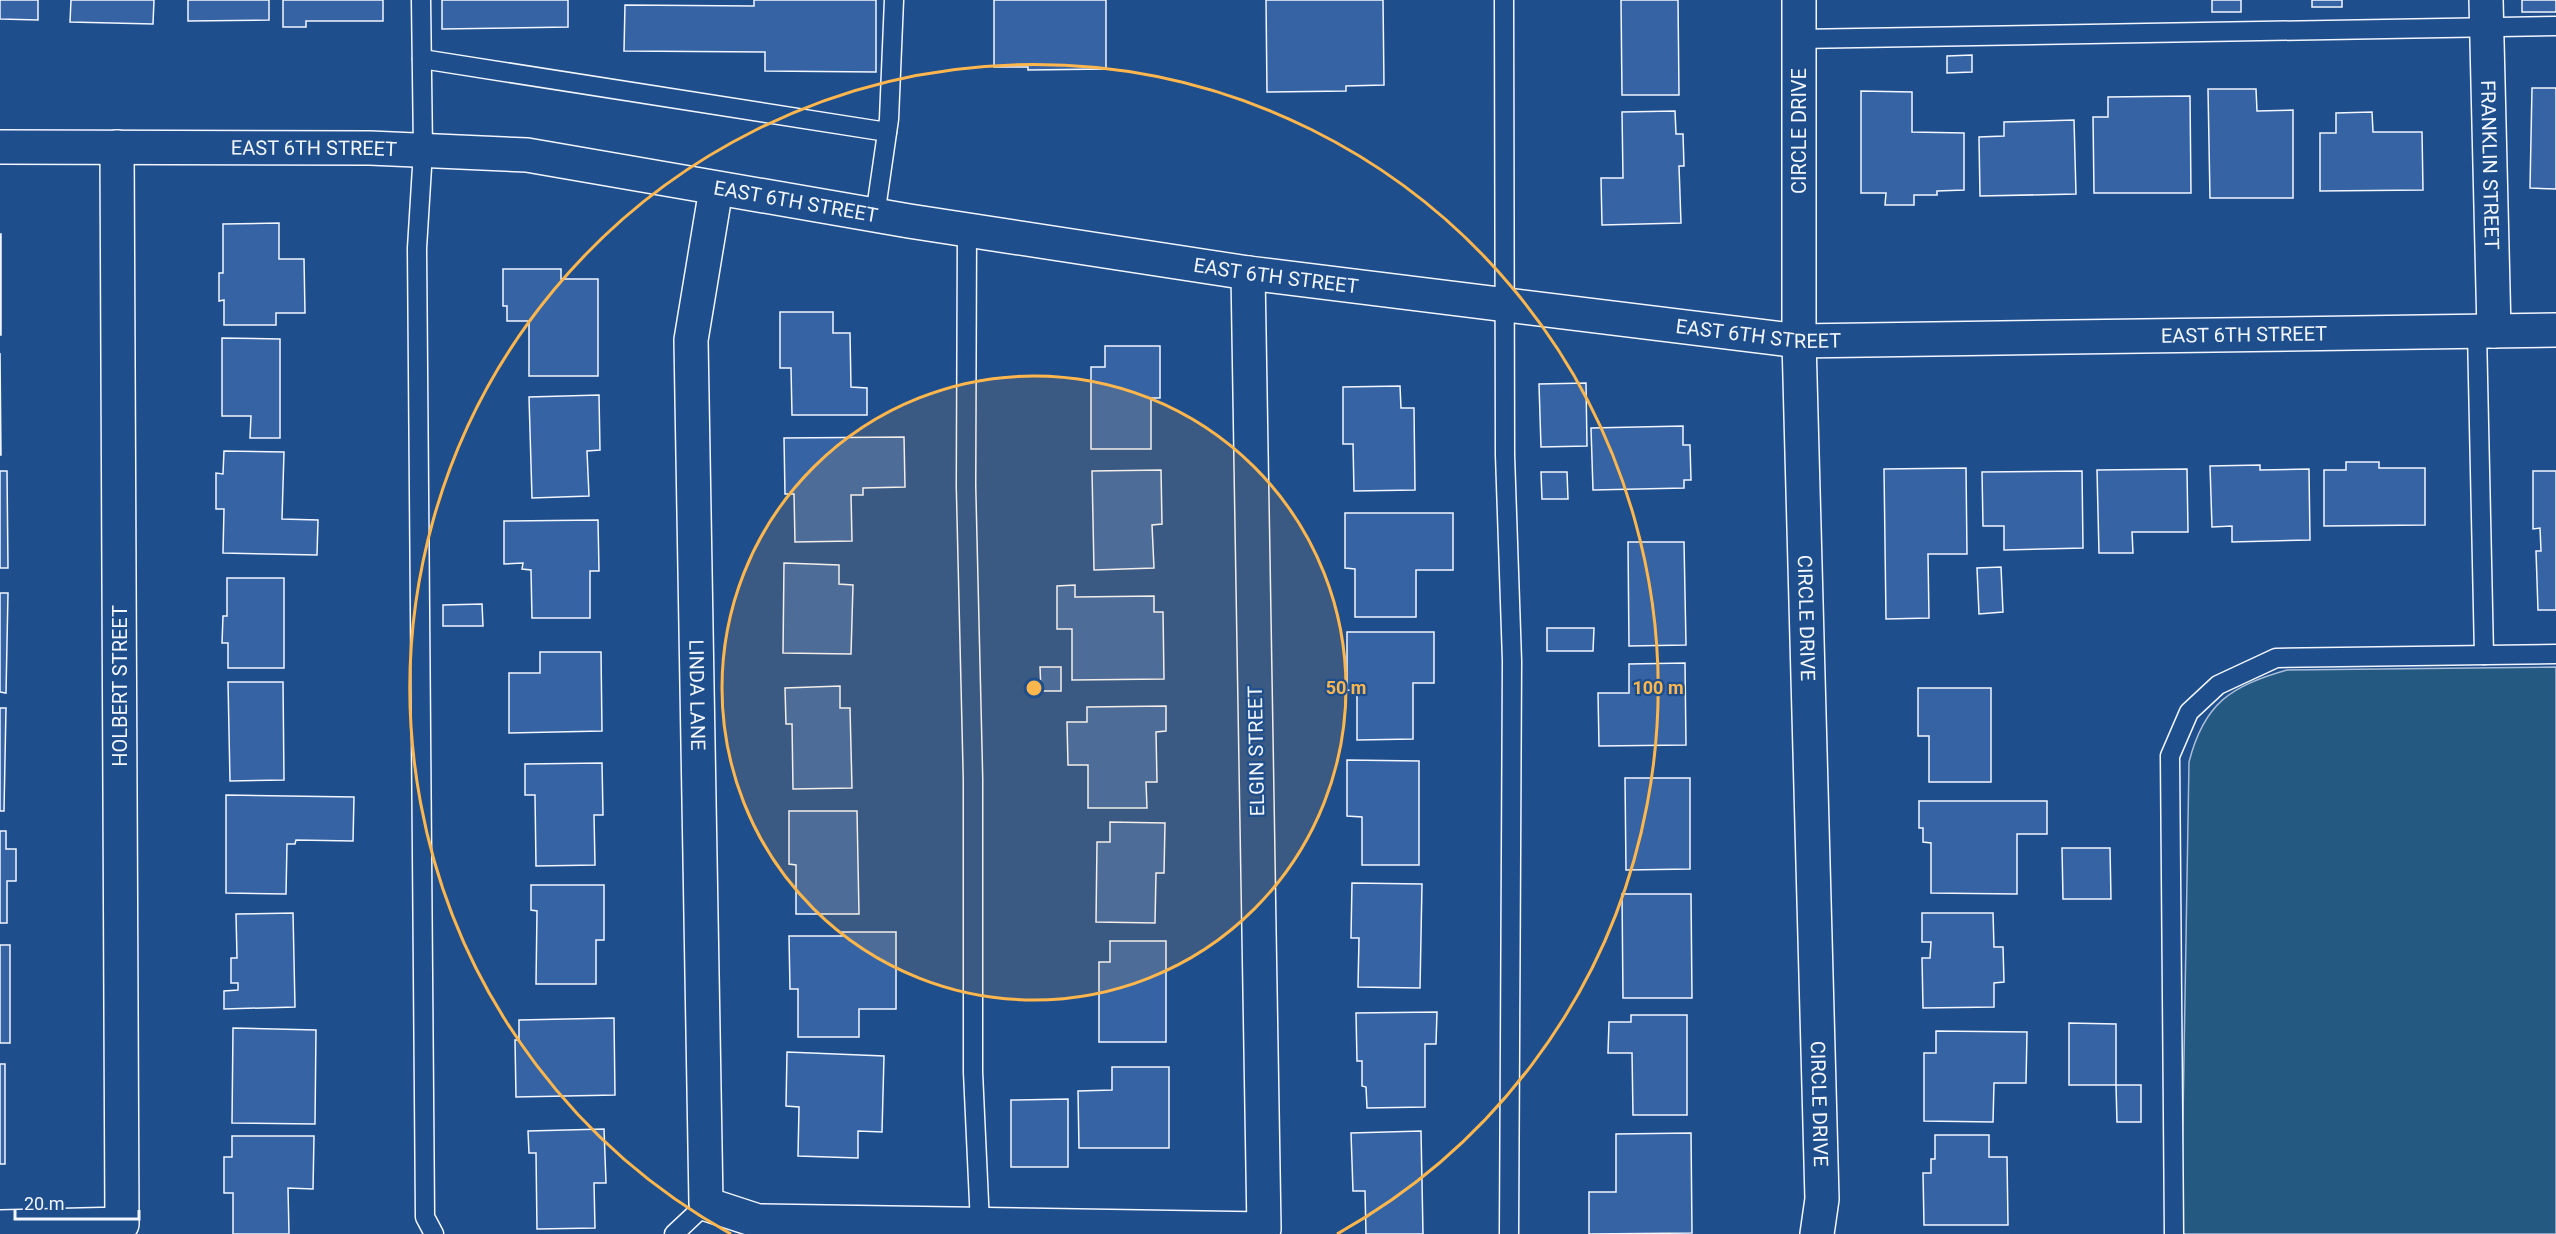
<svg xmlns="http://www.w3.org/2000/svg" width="2556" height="1234" font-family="Roboto,sans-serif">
<rect width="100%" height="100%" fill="#1f4e8c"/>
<!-- green -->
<path fill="#245a82" stroke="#a8bbd7" stroke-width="1.5" d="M2556,667V1234H2181L2189,762C2204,703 2231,686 2287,670Z"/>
<!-- building -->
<g fill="#3563a3" stroke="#f2f6ff" stroke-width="1.5">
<polygon points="0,0 38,0 38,20 0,19"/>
<polygon points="71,0 154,0 153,24 70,22"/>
<polygon points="188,0 269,0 269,20 188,21"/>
<polygon points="283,0 383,0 383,21 306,21 306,27 283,27"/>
<polygon points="442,0 568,0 568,27 442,29"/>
<polygon points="754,0 876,0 876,72 765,71 765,52 624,51 625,5 754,6"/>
<polygon points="994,0 1106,0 1106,69 1028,70 1028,67 994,67"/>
<polygon points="1266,0 1383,0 1384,85 1346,86 1346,91 1267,92"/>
<polygon points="1621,0 1678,0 1679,95 1622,95"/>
<rect x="2212" y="0" width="29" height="12"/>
<rect x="2312" y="0" width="30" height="7"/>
<rect x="2522" y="0" width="34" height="12"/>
<polygon points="1972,55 1972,72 1947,73 1947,56"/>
<polygon points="2532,88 2556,88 2556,189 2530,188"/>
<polygon points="2208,89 2256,89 2257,111 2293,110 2293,198 2210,198"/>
<polygon points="1861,91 1912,92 1912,132 1964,133 1964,190 1937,191 1937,195 1914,195 1914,205 1885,205 1886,193 1861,193"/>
<polygon points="2190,96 2191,193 2094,193 2093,117 2108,117 2108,97"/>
<polygon points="1675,111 1676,134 1683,134 1684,166 1679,166 1681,223 1602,225 1601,178 1623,178 1622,112"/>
<polygon points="2372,112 2373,132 2422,132 2423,190 2320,191 2320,133 2336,133 2336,113"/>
<polygon points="2074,120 2076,194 1980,196 1979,137 2004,136 2004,122"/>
<polygon points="279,223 279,259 304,259 305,313 276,313 276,325 224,325 224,300 219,301 219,273 223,273 223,224"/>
<rect x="0" y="234" width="1" height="101"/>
<polygon points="503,269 561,269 561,279 598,279 598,376 529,376 529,321 507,321 507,306 503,306"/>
<polygon points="780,312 833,312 833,333 850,333 851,387 867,388 867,415 792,415 791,368 780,368"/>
<polygon points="222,338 280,339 280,438 250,438 251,416 222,416"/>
<polygon points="1105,346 1160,346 1160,398 1151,398 1151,449 1091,449 1091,367 1105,367"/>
<polygon points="0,353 1,455 0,455"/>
<polygon points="1586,383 1587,446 1541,447 1539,384"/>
<polygon points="1400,386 1401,408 1414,408 1415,490 1354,491 1353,444 1343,444 1343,387"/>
<polygon points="599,395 600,450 587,451 589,496 532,498 529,397"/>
<polygon points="1683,426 1683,445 1690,445 1691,480 1684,480 1684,488 1593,490 1591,428"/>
<polygon points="904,437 905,487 863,488 863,495 851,495 852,541 795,542 794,494 785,494 784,438"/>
<polygon points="224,451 284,452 282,519 318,520 317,555 223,553 224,509 216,509 216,473 223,474"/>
<polygon points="2346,462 2379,462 2379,468 2425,468 2425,525 2324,526 2324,470 2346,470"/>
<polygon points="2260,465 2260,470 2309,469 2310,540 2232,542 2232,526 2212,527 2210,466"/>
<polygon points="1966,468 1967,554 1928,554 1929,618 1886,619 1884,469"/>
<polygon points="2187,469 2188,532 2132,532 2133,553 2099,553 2097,470"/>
<polygon points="1161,470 1162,524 1152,525 1154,568 1094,570 1092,471"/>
<polygon points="0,471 7,471 8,568 0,568"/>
<polygon points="2082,471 2083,548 2004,550 2004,526 1983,526 1982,472"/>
<polygon points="2533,471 2556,471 2556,610 2538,610 2536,551 2541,551 2540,528 2533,529"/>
<polygon points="1541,472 1567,472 1568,499 1542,499"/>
<polygon points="1345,513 1453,513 1453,570 1416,570 1416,617 1355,617 1355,569 1345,568"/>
<polygon points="598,520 599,571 590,571 590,618 532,618 531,570 522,569 523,563 504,564 504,521"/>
<polygon points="1628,542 1684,542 1686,645 1629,646"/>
<polygon points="784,563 839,565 839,584 853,585 851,654 783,653"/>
<polygon points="2001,567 2003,612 1979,614 1977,568"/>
<polygon points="227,578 284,578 284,668 228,668 228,643 222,643 223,616 227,616"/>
<polygon points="1075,585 1075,597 1154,596 1154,612 1163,612 1164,679 1072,680 1072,629 1057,629 1057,586"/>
<polygon points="0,593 8,593 6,693 0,692"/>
<polygon points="482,604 483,626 443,626 443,605"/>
<polygon points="1547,628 1594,628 1593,651 1547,651"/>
<polygon points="1347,632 1434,632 1434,683 1413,683 1413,739 1357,740 1357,691 1347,690"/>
<polygon points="540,652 601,652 602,731 509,733 509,673 540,673"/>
<polygon points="1685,663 1686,745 1599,746 1598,693 1629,693 1629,664"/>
<polygon points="1040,667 1061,667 1061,691 1041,691"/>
<polygon points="228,682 283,682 284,780 230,781"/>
<polygon points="840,686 840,708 850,708 852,788 793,789 792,724 786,724 785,688"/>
<polygon points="1918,688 1991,688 1991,782 1929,782 1929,736 1918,736"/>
<polygon points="1166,706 1166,731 1156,732 1157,782 1146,782 1147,808 1088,808 1088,765 1068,765 1067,722 1087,722 1087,707"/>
<polygon points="0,708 6,708 4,811 0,811"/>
<polygon points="1347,760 1419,761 1419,865 1362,865 1362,817 1347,816"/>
<polygon points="602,763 603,815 594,815 595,865 536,866 535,795 525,795 525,764"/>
<polygon points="1625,778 1690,778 1690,869 1626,870"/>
<polygon points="226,795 354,797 353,841 296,840 295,844 287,844 286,894 226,893"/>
<polygon points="1919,801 2047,801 2047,834 2017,834 2017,894 1931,893 1931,843 1923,842 1923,828 1919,828"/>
<polygon points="789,811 857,811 859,914 796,914 796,865 789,864"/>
<polygon points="1110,822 1165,823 1164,873 1156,873 1155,923 1096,922 1097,842 1110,842"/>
<polygon points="0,831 6,831 6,849 16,849 16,881 7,881 7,923 0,923"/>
<polygon points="2062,848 2110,848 2111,899 2063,899"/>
<polygon points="1352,883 1422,884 1420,988 1358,987 1359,938 1351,938"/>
<polygon points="531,885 604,885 604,940 596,940 596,984 536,984 537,911 531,910"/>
<polygon points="1622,894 1691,894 1692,998 1623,998"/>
<polygon points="293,913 295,1007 224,1009 224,991 238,990 238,983 231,983 231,958 237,958 236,914"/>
<polygon points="1922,913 1993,913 1994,947 2003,947 2004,982 1994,983 1994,1007 1923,1008 1922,958 1930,958 1931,942 1922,942"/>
<polygon points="842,932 896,932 896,1009 859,1009 859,1037 798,1037 798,989 790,989 789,936 842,936"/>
<polygon points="1110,941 1166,941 1166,1042 1099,1042 1099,962 1110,962"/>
<rect x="0" y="945" width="10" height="98"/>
<polygon points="1437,1012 1436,1044 1425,1044 1425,1107 1367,1108 1366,1087 1362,1086 1362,1061 1357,1061 1356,1013"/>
<polygon points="1631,1015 1687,1015 1687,1115 1633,1115 1632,1053 1608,1053 1609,1022 1631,1022"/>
<polygon points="614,1018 615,1095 516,1097 515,1040 519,1040 519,1020"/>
<polygon points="2069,1023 2116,1024 2116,1085 2069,1085"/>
<polygon points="233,1028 316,1030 315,1124 232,1123"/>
<polygon points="1936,1031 2027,1032 2026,1083 1994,1083 1993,1122 1924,1121 1924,1053 1936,1053"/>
<polygon points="787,1052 884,1056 882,1132 858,1131 858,1158 798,1156 799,1107 786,1106"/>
<rect x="0" y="1064" width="5" height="100"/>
<polygon points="1112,1067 1169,1067 1169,1148 1079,1148 1078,1091 1112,1090"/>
<polygon points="2116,1085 2141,1085 2141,1122 2117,1122"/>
<polygon points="1068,1099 1068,1167 1011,1167 1011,1100"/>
<polygon points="604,1129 606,1183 594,1183 595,1228 537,1229 536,1153 529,1153 528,1131"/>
<polygon points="1421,1131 1423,1234 1366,1234 1365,1191 1353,1191 1351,1133"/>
<polygon points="1691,1133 1692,1233 1589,1234 1589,1192 1616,1192 1616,1134"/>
<polygon points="1935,1135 1989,1135 1989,1157 2007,1157 2008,1225 1924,1225 1923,1173 1931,1173 1931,1159 1935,1159"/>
<polygon points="232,1136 314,1136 313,1189 288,1188 289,1234 233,1234 233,1193 224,1193 224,1157 232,1157"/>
</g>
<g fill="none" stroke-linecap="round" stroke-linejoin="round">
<defs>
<g id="service">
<polyline points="421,0 423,151 417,248 425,1217 434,1234"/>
<polyline points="1504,0 1505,455 1512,661 1509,1234"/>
<polyline points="1799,39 2556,26"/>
<polyline points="422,59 887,132"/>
<polyline points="875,216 889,119 894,0"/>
<polyline points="967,230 966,486 973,779 973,1072 980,1224"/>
<polyline points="2477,332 2484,655"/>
<polyline points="674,1234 706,1204"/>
<polyline points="2174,1234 2170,756 2189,712 2218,685 2276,658 2556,654"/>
</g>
<g id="minor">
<path id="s1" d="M1799,0V341L1822,1199L1817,1234"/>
<path id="s2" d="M2486,0L2494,331"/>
<path id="s3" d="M0,147L370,148L527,155L909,221L1248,273L1799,341L2556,330"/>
<path id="s4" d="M716,189L691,340L706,1204L758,1221L1264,1229L1248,273"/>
<polyline points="0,1227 122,1224 117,147"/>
</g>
</defs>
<!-- service casing -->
<use href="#service" stroke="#f2f6ff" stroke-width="21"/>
<!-- minor casing -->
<use href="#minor" stroke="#f2f6ff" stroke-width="36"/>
<!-- service -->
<use href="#service" stroke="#1f4e8c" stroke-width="18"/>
<!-- minor -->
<use href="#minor" stroke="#1f4e8c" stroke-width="33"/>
</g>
<!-- distance rings -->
<circle cx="1034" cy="688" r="312" fill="#ffb74d" fill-opacity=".12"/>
<g fill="none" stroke="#ffb74d" stroke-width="3">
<circle cx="1034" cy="688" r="312"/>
<path d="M731 1234A624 624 0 1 1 1337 1234"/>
</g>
<g text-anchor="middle" stroke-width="4.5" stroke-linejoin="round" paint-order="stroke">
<!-- street labels -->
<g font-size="20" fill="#f2f6ff" stroke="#1f4e8c">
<text transform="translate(1799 131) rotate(-90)" y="7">CIRCLE DRIVE</text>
<text dy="7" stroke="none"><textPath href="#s3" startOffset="314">EAST 6TH STREET</textPath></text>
<text dy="7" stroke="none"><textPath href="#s2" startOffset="165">FRANKLIN STREET</textPath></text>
<text dy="7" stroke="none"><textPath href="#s3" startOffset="800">EAST 6TH STREET</textPath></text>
<text dy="7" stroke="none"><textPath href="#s3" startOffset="1286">EAST 6TH STREET</textPath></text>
<text dy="7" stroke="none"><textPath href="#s3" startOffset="1772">EAST 6TH STREET</textPath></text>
<text dy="7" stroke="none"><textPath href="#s3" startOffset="2258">EAST 6TH STREET</textPath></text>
<text dy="7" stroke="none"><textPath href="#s1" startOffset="618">CIRCLE DRIVE</textPath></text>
<text transform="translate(120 686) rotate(-90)" y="7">HOLBERT STREET</text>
<text dy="7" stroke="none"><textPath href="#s4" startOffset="508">LINDA LANE</textPath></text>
<text transform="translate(1256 751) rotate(-91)" y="7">ELGIN STREET</text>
<text dy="7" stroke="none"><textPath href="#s1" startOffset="1104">CIRCLE DRIVE</textPath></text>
</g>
</g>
<circle cx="1034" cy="688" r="9" fill="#ffb74d" stroke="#1f4e8c" stroke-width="3"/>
<g font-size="18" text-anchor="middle" font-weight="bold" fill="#ffb74d" stroke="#1f4e8c" stroke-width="4.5" stroke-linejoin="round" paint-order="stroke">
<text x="1346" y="694">50 m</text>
<text x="1658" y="694">100 m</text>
</g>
<!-- scale -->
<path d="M15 1210v9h124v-9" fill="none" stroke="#f2f6ff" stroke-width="3"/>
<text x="24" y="1210" font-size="18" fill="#f2f6ff" stroke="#1f4e8c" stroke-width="4.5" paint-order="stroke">20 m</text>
</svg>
